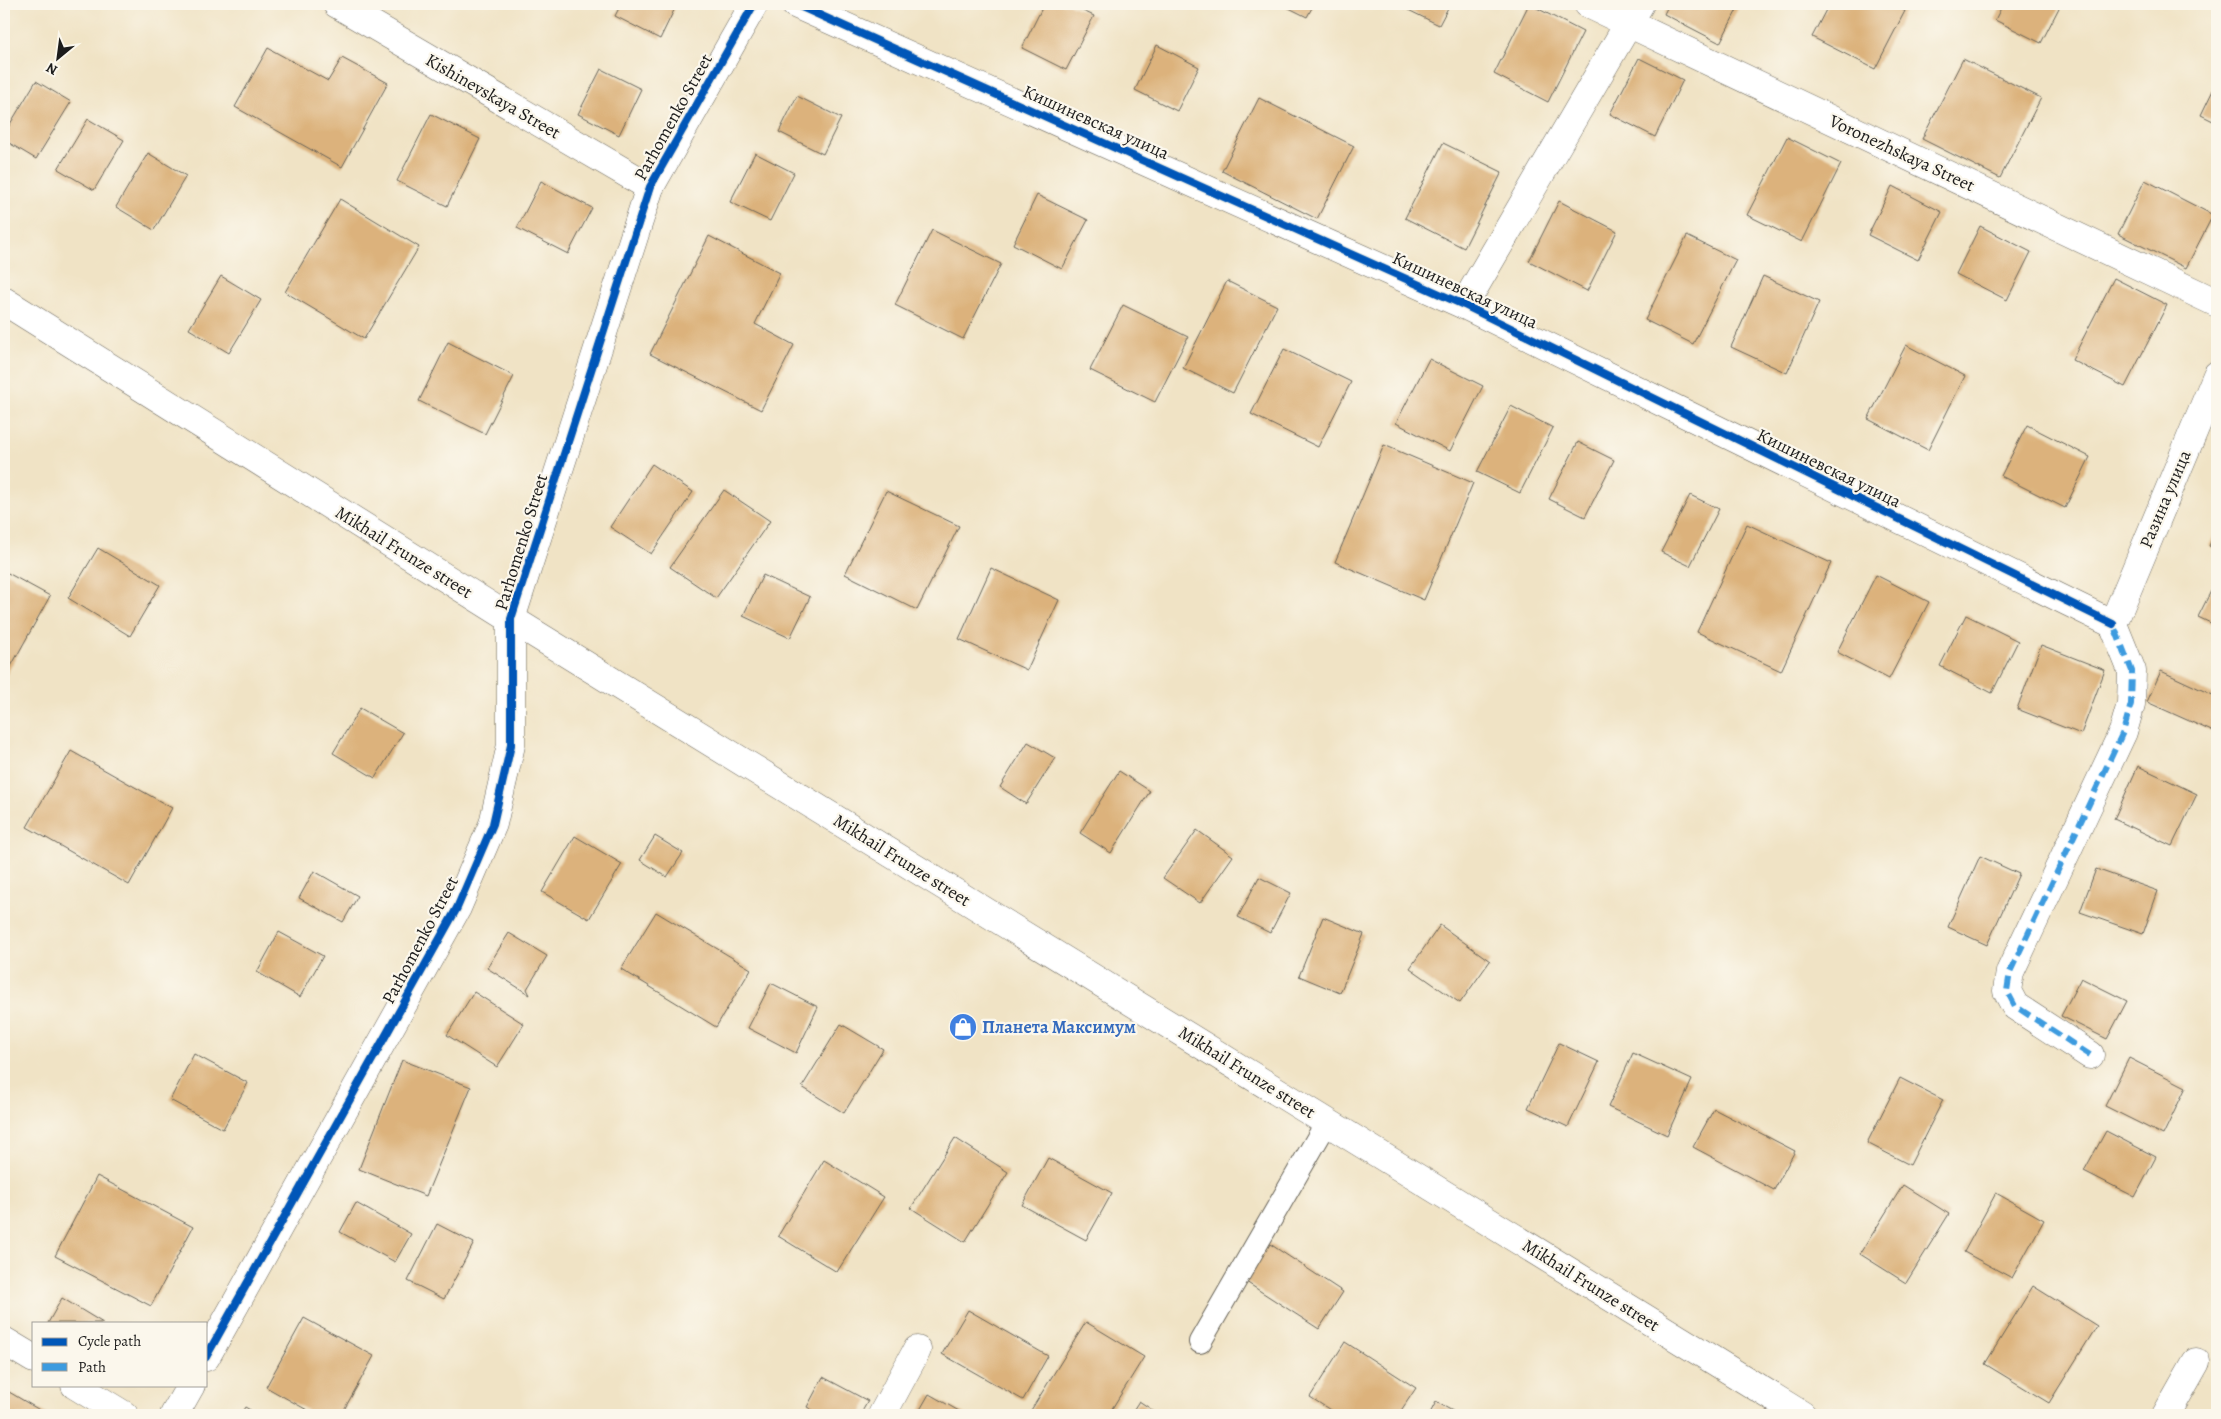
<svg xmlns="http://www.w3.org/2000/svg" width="2221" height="1419" font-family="Alegreya,serif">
<rect width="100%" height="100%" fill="#fbf7ec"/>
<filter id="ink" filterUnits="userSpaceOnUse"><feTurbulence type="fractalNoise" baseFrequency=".02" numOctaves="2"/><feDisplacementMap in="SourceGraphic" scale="10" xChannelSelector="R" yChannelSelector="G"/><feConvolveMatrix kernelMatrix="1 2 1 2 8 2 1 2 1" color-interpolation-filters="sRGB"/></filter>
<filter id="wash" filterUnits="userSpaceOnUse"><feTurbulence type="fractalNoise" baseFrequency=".0096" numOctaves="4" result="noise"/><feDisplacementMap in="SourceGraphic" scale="20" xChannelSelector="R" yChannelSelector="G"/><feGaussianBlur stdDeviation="1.12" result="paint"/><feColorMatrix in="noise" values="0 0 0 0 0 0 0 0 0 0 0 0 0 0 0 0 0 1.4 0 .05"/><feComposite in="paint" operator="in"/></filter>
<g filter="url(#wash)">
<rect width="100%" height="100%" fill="#f0e3c5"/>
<g id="blocks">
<!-- building -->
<g fill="#dcb27c">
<polygon points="621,4 677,4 660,39 615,16"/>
<polygon points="1044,4 1068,4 1094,16 1066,70 1022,48"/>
<polygon points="1281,4 1314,4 1307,17"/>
<polygon points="1396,4 1450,4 1439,25"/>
<polygon points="1529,4 1583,32 1548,102 1494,74"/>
<polygon points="1669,4 1740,4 1720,43 1664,14"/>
<polygon points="1829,4 1890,4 1905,11 1875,69 1812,37"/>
<polygon points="2003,4 2061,4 2041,43 1995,20"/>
<polygon points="1157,45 1199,67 1177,111 1135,90"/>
<polygon points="268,48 328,81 342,58 388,83 342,167 235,107"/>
<polygon points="1639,58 1683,80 1655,137 1610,114"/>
<polygon points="1963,59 2041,98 2000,178 1922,139"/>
<polygon points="601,69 641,89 619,135 578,114"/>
<polygon points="36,81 71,102 36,159 4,140 4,134"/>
<polygon points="2217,82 2217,123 2201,115"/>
<polygon points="797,96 841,118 823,154 779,132"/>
<polygon points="1259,98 1354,146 1317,219 1222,171"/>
<polygon points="431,114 480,139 447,206 397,181"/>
<polygon points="88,119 124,140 94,190 58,169"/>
<polygon points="1787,137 1841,164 1802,242 1747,215"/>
<polygon points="1443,143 1502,172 1464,248 1405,218"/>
<polygon points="148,153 186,176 154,230 116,207"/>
<polygon points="755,153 794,173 770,221 730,202"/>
<polygon points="2145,180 2213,215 2186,268 2118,234"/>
<polygon points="541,181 592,208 568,254 517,228"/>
<polygon points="1892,186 1942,212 1918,260 1868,235"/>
<polygon points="1037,195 1088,220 1062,269 1013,244"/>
<polygon points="340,199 419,247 364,339 285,292"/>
<polygon points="1559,201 1617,231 1587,291 1529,261"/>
<polygon points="1980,226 2031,252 2007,300 1956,274"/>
<polygon points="932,230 1001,264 963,339 895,305"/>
<polygon points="709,236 780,273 755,324 794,345 761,410 650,354"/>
<polygon points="1687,236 1736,260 1693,344 1645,320"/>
<polygon points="221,276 261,300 229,353 189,329"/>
<polygon points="1763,276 1819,302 1787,373 1731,347"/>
<polygon points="2114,278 2167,305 2125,387 2072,360"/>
<polygon points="1227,281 1277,306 1233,393 1183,368"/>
<polygon points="1123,305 1188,337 1155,402 1090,370"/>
<polygon points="448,342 514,376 485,434 419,401"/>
<polygon points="1906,345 1965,376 1928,450 1868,419"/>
<polygon points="1284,349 1351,382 1318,447 1251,414"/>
<polygon points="1429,359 1483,386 1450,451 1396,423"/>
<polygon points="1511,406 1553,428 1520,493 1477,472"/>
<polygon points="2027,425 2090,457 2065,508 2001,476"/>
<polygon points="1578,442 1614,460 1585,517 1549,499"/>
<polygon points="1384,445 1473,483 1424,600 1335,562"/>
<polygon points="652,464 693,492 651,554 610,527"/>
<polygon points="724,490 770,521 716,598 670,567"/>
<polygon points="886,491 959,526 917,610 845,574"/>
<polygon points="1690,495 1719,509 1690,566 1661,552"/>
<polygon points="1747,524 1831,563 1781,671 1697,632"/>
<polygon points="2217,529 2217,550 2209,546"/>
<polygon points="98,548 160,585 130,636 68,598"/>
<polygon points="991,568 1059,600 1027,670 959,639"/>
<polygon points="4,571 50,596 4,679"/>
<polygon points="763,575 810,597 790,638 743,616"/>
<polygon points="1876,575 1929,602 1889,679 1837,652"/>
<polygon points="2214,585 2217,587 2217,626 2198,617"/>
<polygon points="1966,615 2018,641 1992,693 1940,666"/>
<polygon points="2041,645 2105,670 2081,734 2017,709"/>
<polygon points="2161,671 2217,697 2216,733 2147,702"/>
<polygon points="360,708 403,733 375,778 333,753"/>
<polygon points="1028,742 1055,758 1026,804 1000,787"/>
<polygon points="71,751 172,808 129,885 27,827"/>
<polygon points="2138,766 2197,794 2172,846 2114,819"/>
<polygon points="1119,771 1150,791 1111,853 1080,833"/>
<polygon points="1197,830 1233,856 1200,903 1163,878"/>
<polygon points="575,836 622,864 589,919 542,892"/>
<polygon points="655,836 683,853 667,877 640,860"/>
<polygon points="1980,856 2019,874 1987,945 1948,927"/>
<polygon points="2096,869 2158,891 2143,934 2080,912"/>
<polygon points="314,871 358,896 343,922 299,898"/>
<polygon points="1259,877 1291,893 1270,933 1238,917"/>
<polygon points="656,912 751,969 716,1027 621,969"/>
<polygon points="1323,917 1364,934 1340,993 1299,976"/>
<polygon points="1440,925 1490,961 1460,1003 1410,968"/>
<polygon points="279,932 323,956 300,997 257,972"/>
<polygon points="509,933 547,956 527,989 530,995 487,968"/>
<polygon points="2081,978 2127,1001 2107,1039 2061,1016"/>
<polygon points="771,983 818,1007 796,1053 748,1028"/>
<polygon points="474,992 524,1024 497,1067 447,1035"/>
<polygon points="841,1024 883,1049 844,1113 802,1087"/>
<polygon points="1559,1043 1599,1062 1568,1127 1528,1108"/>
<polygon points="1633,1053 1692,1080 1667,1135 1608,1107"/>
<polygon points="194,1054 248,1083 223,1129 170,1100"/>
<polygon points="2129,1058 2186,1087 2163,1135 2105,1106"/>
<polygon points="402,1060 471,1087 426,1196 359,1169"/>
<polygon points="1900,1078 1943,1100 1910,1165 1867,1143"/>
<polygon points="1714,1109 1795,1151 1774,1190 1693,1147"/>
<polygon points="2106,1131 2156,1157 2135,1197 2084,1171"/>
<polygon points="955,1138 1008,1172 965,1242 911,1208"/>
<polygon points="1048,1158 1112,1193 1086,1240 1022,1205"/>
<polygon points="824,1160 884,1197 837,1272 778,1236"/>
<polygon points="97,1176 193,1227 151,1306 55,1256"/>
<polygon points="1903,1185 1949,1214 1906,1283 1860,1254"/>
<polygon points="1996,1193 2044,1220 2012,1278 1964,1252"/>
<polygon points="356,1203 411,1234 395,1262 340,1232"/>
<polygon points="437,1224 474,1243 444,1299 408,1281"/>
<polygon points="1267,1242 1343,1292 1319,1329 1243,1280"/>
<polygon points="2033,1286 2097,1326 2049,1403 1985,1364"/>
<polygon points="62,1298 103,1323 48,1323"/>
<polygon points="968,1310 1048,1356 1023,1400 942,1354"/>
<polygon points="304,1318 374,1356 341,1415 316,1415 266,1387"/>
<polygon points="1086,1322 1144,1357 1108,1415 1028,1415"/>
<polygon points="1345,1342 1416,1388 1398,1415 1338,1415 1310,1397"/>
<polygon points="823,1377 868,1401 860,1415 822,1415 807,1407"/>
<polygon points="4,1389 48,1415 4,1415"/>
<polygon points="929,1394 966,1415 917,1415"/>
<polygon points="1139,1401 1160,1415 1130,1415"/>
<polygon points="1436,1402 1460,1415 1429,1415"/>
<polygon points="245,1407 259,1415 240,1415"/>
</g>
</g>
</g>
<g filter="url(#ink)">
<use href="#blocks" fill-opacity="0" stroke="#666257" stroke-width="1"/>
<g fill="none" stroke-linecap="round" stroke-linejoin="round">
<defs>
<polyline id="lane" points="1200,1342 1327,1122"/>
<g id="street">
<polyline points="337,4 650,187"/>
<polyline points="795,4 1464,305 2113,624"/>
<polyline points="1588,4 2217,303"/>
<polyline points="1464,305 1640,4"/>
<polyline points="2113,624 2217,375"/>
<polyline points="2090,1055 2015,1006 2007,991 2010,972 2123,732 2131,704 2132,671 2113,624"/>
<polyline points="4,1341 34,1359"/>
<polyline points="206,1357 457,908 493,824 511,745 511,619 650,187 754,4"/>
<polyline points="75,1385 124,1415"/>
<polyline points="174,1415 191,1385"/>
<polyline points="882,1415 917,1350"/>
<polyline points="2166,1415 2196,1362"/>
</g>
<polyline id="secondary" points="4,301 511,619 1802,1415"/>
</defs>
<!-- lane casing -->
<use href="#lane" stroke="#666257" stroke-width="24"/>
<!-- street casing -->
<use href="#street" stroke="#666257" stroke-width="29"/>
<!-- secondary casing -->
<use href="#secondary" stroke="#666257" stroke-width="29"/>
<!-- lane -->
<use href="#lane" stroke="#fff" stroke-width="22"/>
<!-- street -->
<use href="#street" stroke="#fff" stroke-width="28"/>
<!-- secondary -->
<use href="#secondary" stroke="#fff" stroke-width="28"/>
<!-- quiet -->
<polyline stroke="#3c9bdf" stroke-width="6" stroke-dasharray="12 6" stroke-linecap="butt" points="2090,1055 2015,1006 2007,991 2010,972 2123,732 2131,704 2132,671 2113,624"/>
<defs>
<g id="cycleway">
<polyline points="795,4 1464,305 2113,624"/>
<polyline points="206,1357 457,908 493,824 511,745 511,619 650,187 754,4"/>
</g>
</defs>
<!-- cycleway casing -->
<use href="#cycleway" stroke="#fbf7ec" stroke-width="11"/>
<!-- cycleway -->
<use href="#cycleway" stroke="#0057b8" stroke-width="8"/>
</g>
</g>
<!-- icons -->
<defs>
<symbol id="shop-disc" viewBox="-11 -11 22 22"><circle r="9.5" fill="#3f7fe0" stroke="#fbf7ec"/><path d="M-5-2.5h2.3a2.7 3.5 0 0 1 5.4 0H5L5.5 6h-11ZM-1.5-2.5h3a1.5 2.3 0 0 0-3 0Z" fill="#fff"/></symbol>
</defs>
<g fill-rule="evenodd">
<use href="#shop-disc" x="947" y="1011" width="32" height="32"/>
</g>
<g text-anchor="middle" stroke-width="4.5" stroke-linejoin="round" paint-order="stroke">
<!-- street labels -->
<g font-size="18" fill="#1c1c1c" stroke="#fbf7ec">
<text transform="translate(493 96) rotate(30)" y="6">Kishinevskaya Street</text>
<text transform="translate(673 117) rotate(-61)" y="6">Parhomenko Street</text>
<text transform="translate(1096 122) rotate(24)" y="6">Кишиневская улица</text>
<text transform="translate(1902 153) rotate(25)" y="6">Voronezhskaya Street</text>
<text transform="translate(1465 290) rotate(25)" y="6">Кишиневская улица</text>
<text transform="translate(1829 468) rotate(26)" y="6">Кишиневская улица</text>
<text transform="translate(2165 499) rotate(-67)" y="6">Разина улица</text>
<text transform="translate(521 542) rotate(-73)" y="6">Parhomenko Street</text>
<text transform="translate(404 552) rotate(32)" y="6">Mikhail Frunze street</text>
<text transform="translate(902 860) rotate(32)" y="6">Mikhail Frunze street</text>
<text transform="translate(420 940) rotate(-62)" y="6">Parhomenko Street</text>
<text transform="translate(1247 1072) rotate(32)" y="6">Mikhail Frunze street</text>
<text transform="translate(1591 1285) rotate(32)" y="6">Mikhail Frunze street</text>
</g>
<!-- shop labels -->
<g font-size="18" font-weight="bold" fill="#366cbe" stroke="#fbf7ec" text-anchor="start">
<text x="982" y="1033">Планета Максимум</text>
</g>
</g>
<!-- margin -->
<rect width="2221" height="1419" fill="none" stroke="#fbf7ec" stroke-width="20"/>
<!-- legend -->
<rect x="32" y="1322" width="175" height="65" fill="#fbf7ec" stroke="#a29f99"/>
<rect x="42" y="1338" width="25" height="8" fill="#0057b8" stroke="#a29f99"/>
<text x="78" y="1346" font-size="15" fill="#1c1c1c">Cycle path</text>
<rect x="42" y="1363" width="25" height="8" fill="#3c9bdf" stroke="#a29f99"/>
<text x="78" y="1372" font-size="15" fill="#1c1c1c">Path</text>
<!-- north arrow -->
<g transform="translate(58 58) rotate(209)" stroke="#fbf7ec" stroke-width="4" paint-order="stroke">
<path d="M0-4L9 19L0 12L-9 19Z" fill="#1c1c1c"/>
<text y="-8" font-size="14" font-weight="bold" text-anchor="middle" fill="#1c1c1c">N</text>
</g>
</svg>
